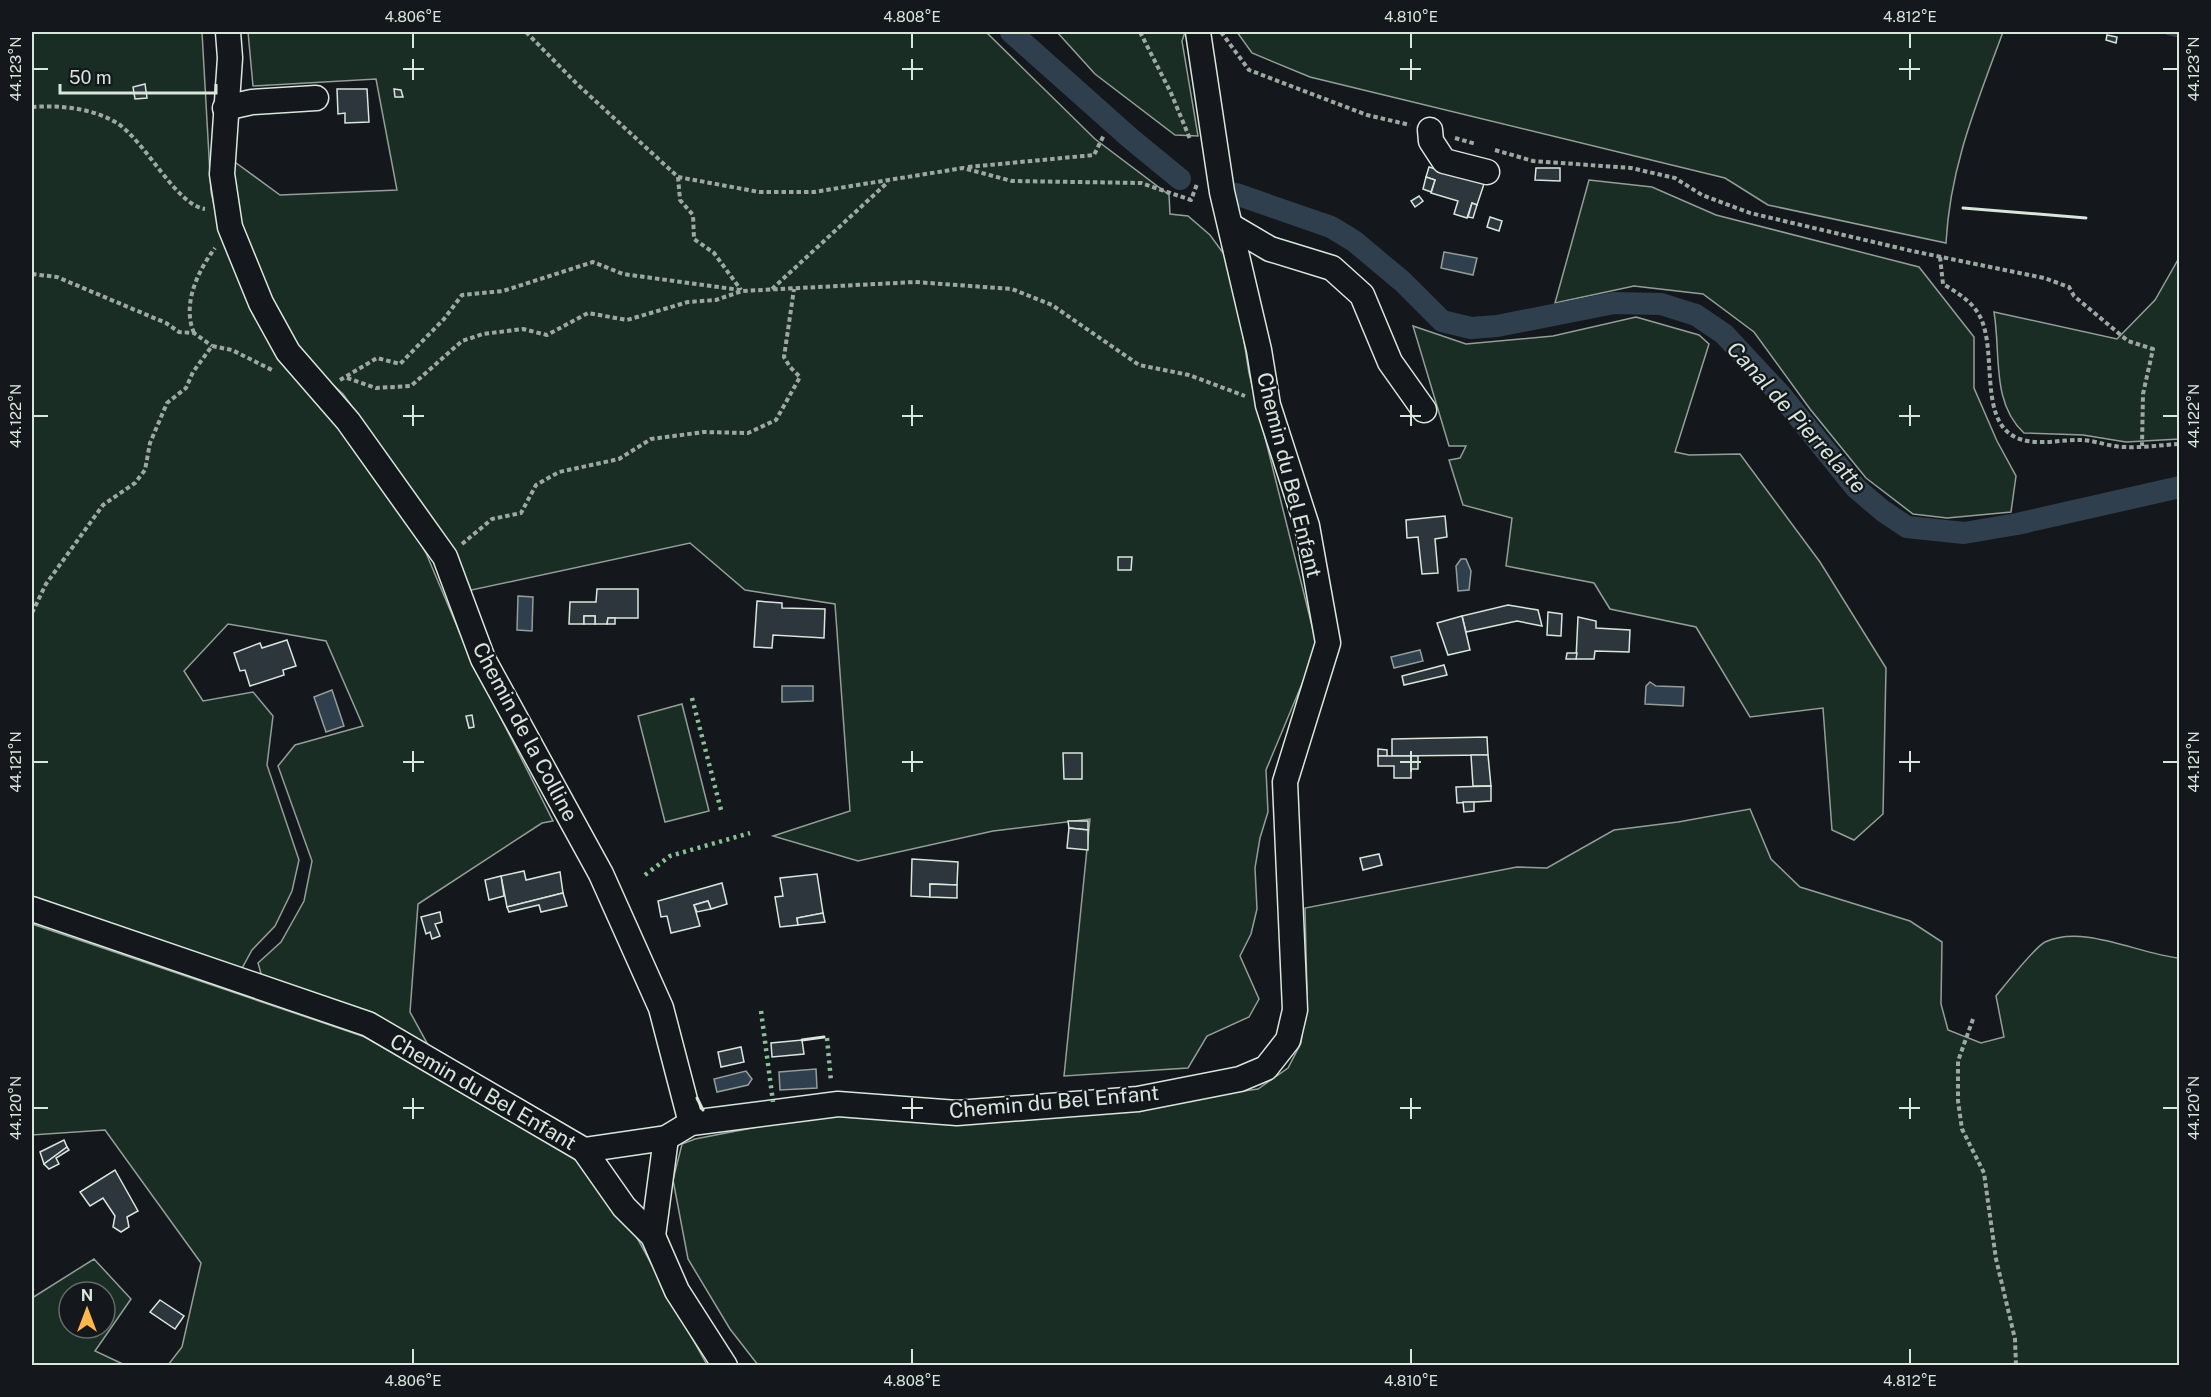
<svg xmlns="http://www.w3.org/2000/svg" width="2211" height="1397" font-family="'Public Sans',sans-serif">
<rect width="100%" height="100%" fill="#14181c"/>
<!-- green -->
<g fill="#1a2d24" stroke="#939e99" stroke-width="1.5" fill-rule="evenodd">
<polygon points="32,32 202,32 211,192 218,222 279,357 290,373 325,405 389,491 426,553 470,657 553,821 542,823 418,904 410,1012 434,1056 262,977 258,963 281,942 304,901 312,861 278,766 295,745 363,726 326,641 228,624 184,671 203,701 253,692 273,716 267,765 299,860 292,891 275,926 252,950 241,970 32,903"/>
<polygon points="248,32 986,32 1095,139 1169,195 1170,214 1188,216 1210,235 1232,265 1249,373 1317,646 1313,665 1304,679 1266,770 1268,812 1260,838 1255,868 1257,909 1251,934 1240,956 1259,999 1249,1017 1207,1036 1188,1068 1064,1076 1090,819 993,831 858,861 773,836 850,811 835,604 745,590 690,543 467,591 377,441 343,394 294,349 237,226 232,160 280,195 397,190 376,79 253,86"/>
<polygon points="1057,32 1185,32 1182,41 1198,136 1175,135 1095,74"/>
<path d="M1237,32H2003C1977,103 1950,166 1946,243L1768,205L1725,178L1310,77L1252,53Z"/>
<polygon points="1589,180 1652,187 1716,215 1919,267 1974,337 1974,388 1997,441 2016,476 2011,512 1947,518 1913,514 1866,478 1810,409 1754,332 1703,294 1634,286 1555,303"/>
<path d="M2179,258V439L2126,442L2083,435L2024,433C1991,403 2001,353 1994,312L2117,339L2155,300Z"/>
<polygon points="1636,317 1699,335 1709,344 1675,452 1689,455 1740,454 1820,562 1886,668 1883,814 1854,840 1832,830 1823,708 1750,717 1696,627 1610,609 1594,583 1506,566 1512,518 1463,505 1449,460 1460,458 1466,446 1449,446 1413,326 1466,344 1553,336"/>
<polygon points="682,704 709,811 665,822 638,716"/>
<path d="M1750,809L1771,859L1800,887L1910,921L1942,942L1941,1004L1948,1030L1981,1043L2004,1037L1996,996C2005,985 2035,947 2045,942C2084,924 2138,954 2179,958V1365H758L730,1329L688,1259L673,1180L682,1144L695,1139L855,1108L1184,1099L1258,1089L1288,1068L1301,1043L1307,993L1305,908L1517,867L1547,868L1614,830L1678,822Z"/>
<polygon points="32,924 365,1037 573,1155 631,1227 707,1365 168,1365 182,1347 201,1263 105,1130 32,1135"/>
<path d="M94,1259L131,1299L95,1351L125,1365H32V1298ZM69,1292H105V1328H69Z"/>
</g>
<!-- water -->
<g fill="#2f3f4d" stroke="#939e99" stroke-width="1.5">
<polygon points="1444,252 1477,258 1473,275 1441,268"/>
<polygon points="1461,559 1466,559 1471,571 1469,590 1458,591 1456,566"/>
<polygon points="518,596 533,597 532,631 517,630"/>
<polygon points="1420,650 1423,661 1394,668 1391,657"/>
<polygon points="1650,682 1656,686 1684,687 1683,706 1645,704 1646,686"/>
<polygon points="782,686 813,686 813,701 782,702"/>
<polygon points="332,690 344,726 326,732 314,697"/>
<polygon points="816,1069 817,1088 780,1090 779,1072"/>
<polygon points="746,1071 752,1079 748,1085 717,1092 714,1079"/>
</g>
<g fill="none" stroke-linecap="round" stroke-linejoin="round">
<!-- stream -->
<polyline stroke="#2f3f4d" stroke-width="6" points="2168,32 2180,35 2179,32"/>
<!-- canal -->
<g stroke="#2f3f4d" stroke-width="22">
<polyline points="1011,32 1130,138 1180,179"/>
<polyline points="1236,194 1331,227 1354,241 1403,282 1442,321 1471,328 1497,326 1614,303 1661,304 1696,315 1724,334 1780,394 1856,488 1883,511 1907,527 1964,533 2017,524 2180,487"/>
</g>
</g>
<!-- building -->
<g fill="#2c363c" stroke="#d8e6dc" stroke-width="1.5">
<polygon points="2107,35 2117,37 2116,43 2106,40"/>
<polygon points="145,84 147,98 135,99 133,87"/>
<polygon points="337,89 367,89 369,122 345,123 345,113 338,114"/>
<polygon points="394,89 401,90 403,97 395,97"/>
<polygon points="1429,167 1484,184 1477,205 1472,203 1467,218 1454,214 1458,201 1431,193 1435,180 1426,177"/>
<polygon points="1536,168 1560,168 1560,181 1535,180"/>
<polygon points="1426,177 1435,180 1431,192 1423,189"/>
<polygon points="1419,196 1423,201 1415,207 1411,201"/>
<polygon points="1472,203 1477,205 1473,218 1468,217"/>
<polygon points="1490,217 1502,221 1499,231 1487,227"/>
<polygon points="1445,516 1447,537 1435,539 1438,573 1422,574 1418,537 1407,538 1406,520"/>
<polygon points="1118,557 1132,557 1131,570 1118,570"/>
<polygon points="597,589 638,589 638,618 608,618 607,624 595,624 595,616 584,616 584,624 569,624 570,602 596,602"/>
<polygon points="757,601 782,603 782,608 825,609 824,638 773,635 772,648 754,647"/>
<polygon points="1508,605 1538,610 1542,626 1517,621 1466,632 1462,616"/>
<polygon points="1548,612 1562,614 1561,636 1547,635"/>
<rect x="584" y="616" width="11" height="8"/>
<polygon points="1462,616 1470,650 1448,655 1437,623"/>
<polygon points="1578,617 1596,621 1596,628 1630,630 1629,652 1595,651 1594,659 1576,659"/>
<polygon points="608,618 615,618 615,624 607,624"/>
<polygon points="287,640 296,666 283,670 284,675 250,686 245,670 240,671 234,653 260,643 262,648"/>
<polygon points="1567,653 1577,653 1576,659 1566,659"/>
<polygon points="1444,665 1447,675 1404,685 1402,676"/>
<polygon points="472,715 474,727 469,728 466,716"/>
<polygon points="1487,737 1488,755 1392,756 1392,739"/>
<polygon points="1378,749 1387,750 1387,756 1378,756"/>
<polygon points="1063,753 1082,753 1082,779 1064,779"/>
<polygon points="1471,755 1488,755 1491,786 1473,786"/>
<polygon points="1378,756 1418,756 1418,769 1411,769 1411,778 1394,778 1394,766 1378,766"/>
<polygon points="1491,786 1491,801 1457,803 1456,787"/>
<polygon points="1463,802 1474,802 1474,811 1464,812"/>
<polygon points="1068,821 1088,821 1088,830 1069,828"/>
<polygon points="1069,828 1088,830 1088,850 1067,848"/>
<polygon points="1379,854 1382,865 1363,870 1360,858"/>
<polygon points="912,859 958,862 957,885 930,884 930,897 911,896"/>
<polygon points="524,871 526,880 560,872 563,893 507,907 501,876"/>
<polygon points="817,874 823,913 797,918 798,925 780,927 775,897 783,896 780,878"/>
<polygon points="501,876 504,896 489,900 485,880"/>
<polygon points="722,883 727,904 711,909 708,901 694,905 700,926 671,933 667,916 661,917 658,901"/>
<polygon points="930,884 957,885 957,898 930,897"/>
<polygon points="563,893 567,906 541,912 539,905 509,912 507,907"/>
<polygon points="708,901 711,909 697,912 694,905"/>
<polygon points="440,912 442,922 435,924 440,936 432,939 430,932 426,934 421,917"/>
<polygon points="823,913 825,922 798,925 797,918"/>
<polygon points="802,1040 804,1054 772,1057 771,1043"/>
<polygon points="741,1047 744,1062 721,1067 718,1052"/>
<polygon points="64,1140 67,1147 44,1164 40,1152"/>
<polygon points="67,1147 69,1150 56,1158 59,1164 49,1169 44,1164"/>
<polygon points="115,1170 138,1211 127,1217 129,1227 121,1232 113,1227 115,1216 103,1198 90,1206 80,1192"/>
<polygon points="160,1300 184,1316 175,1329 150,1312"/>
</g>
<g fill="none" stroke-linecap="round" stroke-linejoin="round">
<defs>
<g id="minor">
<polyline points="228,32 230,58 222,174 230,227 261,303 288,352 348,421 445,557 483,659 601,874 661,1008 691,1123"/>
<polyline points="225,108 252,102 316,98"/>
<polyline points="1430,130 1431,141 1444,161 1487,172"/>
<polyline points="1231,226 1270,249 1332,268 1362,295 1390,362 1424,410"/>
<polyline points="32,909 368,1024 584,1150 666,1138 691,1123 838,1104 957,1113 1138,1099 1240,1079 1266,1068 1288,1040 1295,1010 1285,782 1328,643 1307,526 1268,405 1259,350 1222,192 1198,32"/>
<polyline points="584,1150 624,1207 653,1236 677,1291 725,1366"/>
<polyline points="653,1236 666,1138"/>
</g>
</defs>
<!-- minor casing -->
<use href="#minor" stroke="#d8e6dc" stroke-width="27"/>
<!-- path -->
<g stroke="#9da8a2" stroke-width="4" stroke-dasharray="4.5 3" stroke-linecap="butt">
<polyline points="526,32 577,84 678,177 759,192 814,192 963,168 1012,181 1141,183 1191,200 1197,184"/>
<polyline points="1140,32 1171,93 1190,139"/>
<polyline points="1221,32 1249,70 1367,115 1410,125"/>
<path d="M32,107C60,105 92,108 117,123C146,142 176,205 205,209"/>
<polyline points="1455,138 1476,144"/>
<polyline points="1495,150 1533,161 1631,168 1675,178 1702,195 1750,213 1912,251 2044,278 2069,287 2074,296 2128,341 2153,349 2143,394 2142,446"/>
<polyline points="968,167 1094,155 1104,135"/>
<polyline points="678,177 680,200 693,215 694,239 714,253 741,290"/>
<path d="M1940,257L1943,284C1956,292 1970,300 1978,313C1999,346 1977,418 2015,437C2035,447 2062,439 2083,440C2097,441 2111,447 2124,447C2142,448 2161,445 2180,444"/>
<polyline points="32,274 57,277 166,323 179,332 194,333 212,346"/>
<polyline points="772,289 888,182"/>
<path d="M194,333C182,305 197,272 215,248"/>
<polyline points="347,378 376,388 411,386 462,341 483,334 523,329 547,335 588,313 627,320 688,302 716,300 742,291 915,282 1012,289 1052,305 1139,365 1189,375 1245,396"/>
<polyline points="340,380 377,358 400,364 444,319 462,295 503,291 593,262 623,274 740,290"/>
<polyline points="462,544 492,519 521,513 536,485 559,472 619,459 651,439 704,432 748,433 776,420 800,377 790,367 784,357 794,289"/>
<polyline points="32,613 46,584 103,505 135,483 145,470 150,443 167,403 186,388 193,372 212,346 232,350 272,370"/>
<polyline points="1973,1019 1958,1061 1958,1101 1962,1129 1984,1173 1996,1259 2015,1339 2016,1366"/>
</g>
<!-- minor -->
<use href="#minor" stroke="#14181c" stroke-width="24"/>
<!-- hedge -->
<g stroke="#8ac095" stroke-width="4.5" stroke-dasharray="3 4.5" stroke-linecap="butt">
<polyline points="692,698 721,810"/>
<polyline points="645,875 670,856 750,833"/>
<polyline points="761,1011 773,1102"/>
<polyline points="827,1038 831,1081"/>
<polyline points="32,1290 32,1289"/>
</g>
<!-- wall -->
<g stroke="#d8e6dc" stroke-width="3">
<polyline points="1963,208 2086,218"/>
<polyline points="802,1040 824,1037"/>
<polyline points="697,1098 703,1110"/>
</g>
</g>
<!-- ticks -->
<path fill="none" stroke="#d8e6dc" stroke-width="2" d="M413,33V48M912,33V48M1411,33V48M1910,33V48M413,59V80M912,59V80M1411,59V80M1910,59V80M33,69H48M403,69H424M902,69H923M1400,69H1421M1899,69H1920M2163,69H2178M413,405V426M912,405V426M1411,405V426M1910,405V426M33,416H48M403,416H424M902,416H923M1400,416H1421M1899,416H1920M2163,416H2178M413,751V772M912,751V772M1411,751V772M1910,751V772M33,762H48M403,762H424M902,762H923M1400,762H1421M1899,762H1920M2163,762H2178M413,1098V1119M912,1098V1119M1411,1098V1119M1910,1098V1119M33,1108H48M403,1108H424M902,1108H923M1400,1108H1421M1899,1108H1920M2163,1108H2178M413,1349V1364M912,1349V1364M1411,1349V1364M1910,1349V1364"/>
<g text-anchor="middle" stroke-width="4.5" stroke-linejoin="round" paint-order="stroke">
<!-- street labels -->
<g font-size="21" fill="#d8e6dc" stroke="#14181c">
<text transform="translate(1289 475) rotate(76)" y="7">Chemin du Bel Enfant</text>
<text transform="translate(525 732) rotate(62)" y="7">Chemin de la Colline</text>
<text transform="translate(483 1092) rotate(30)" y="7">Chemin du Bel Enfant</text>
<text transform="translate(1054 1102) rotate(-5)" y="7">Chemin du Bel Enfant</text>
</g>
<!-- water labels -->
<g font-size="22" font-style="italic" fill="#d8e6dc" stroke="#14181c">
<text transform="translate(1797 417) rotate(48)" y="8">Canal de Pierrelatte</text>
</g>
</g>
<!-- border -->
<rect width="2211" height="1397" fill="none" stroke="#14181c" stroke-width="66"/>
<!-- north arrow -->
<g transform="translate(87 1310)"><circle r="28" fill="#14181c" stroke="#626a69" stroke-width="1.5"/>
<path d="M0-4.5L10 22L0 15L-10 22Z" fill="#ffb74d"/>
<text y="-9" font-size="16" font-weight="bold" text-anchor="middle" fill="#d8e6dc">N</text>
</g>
<!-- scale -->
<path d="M60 84v9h156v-9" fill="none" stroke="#d8e6dc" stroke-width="3"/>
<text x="69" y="84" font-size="18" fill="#d8e6dc" stroke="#14181c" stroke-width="4.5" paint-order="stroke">50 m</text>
<rect x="33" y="33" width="2145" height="1331" fill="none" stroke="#d8e6dc" stroke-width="2"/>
<g font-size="15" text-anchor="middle" fill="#d8e6dc">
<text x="413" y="22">4.806°E</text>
<text x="912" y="22">4.808°E</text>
<text x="1411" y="22">4.810°E</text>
<text x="1910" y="22">4.812°E</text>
<text transform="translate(16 69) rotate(-90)" y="5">44.123°N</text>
<text transform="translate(2194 69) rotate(-90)" y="5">44.123°N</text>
<text transform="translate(16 416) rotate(-90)" y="5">44.122°N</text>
<text transform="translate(2194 416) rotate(-90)" y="5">44.122°N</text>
<text transform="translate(16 762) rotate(-90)" y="5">44.121°N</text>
<text transform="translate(2194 762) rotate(-90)" y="5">44.121°N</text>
<text transform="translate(16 1108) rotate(-90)" y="5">44.120°N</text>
<text transform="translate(2194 1108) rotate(-90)" y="5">44.120°N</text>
<text x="413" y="1386">4.806°E</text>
<text x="912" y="1386">4.808°E</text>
<text x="1411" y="1386">4.810°E</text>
<text x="1910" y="1386">4.812°E</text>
</g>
</svg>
